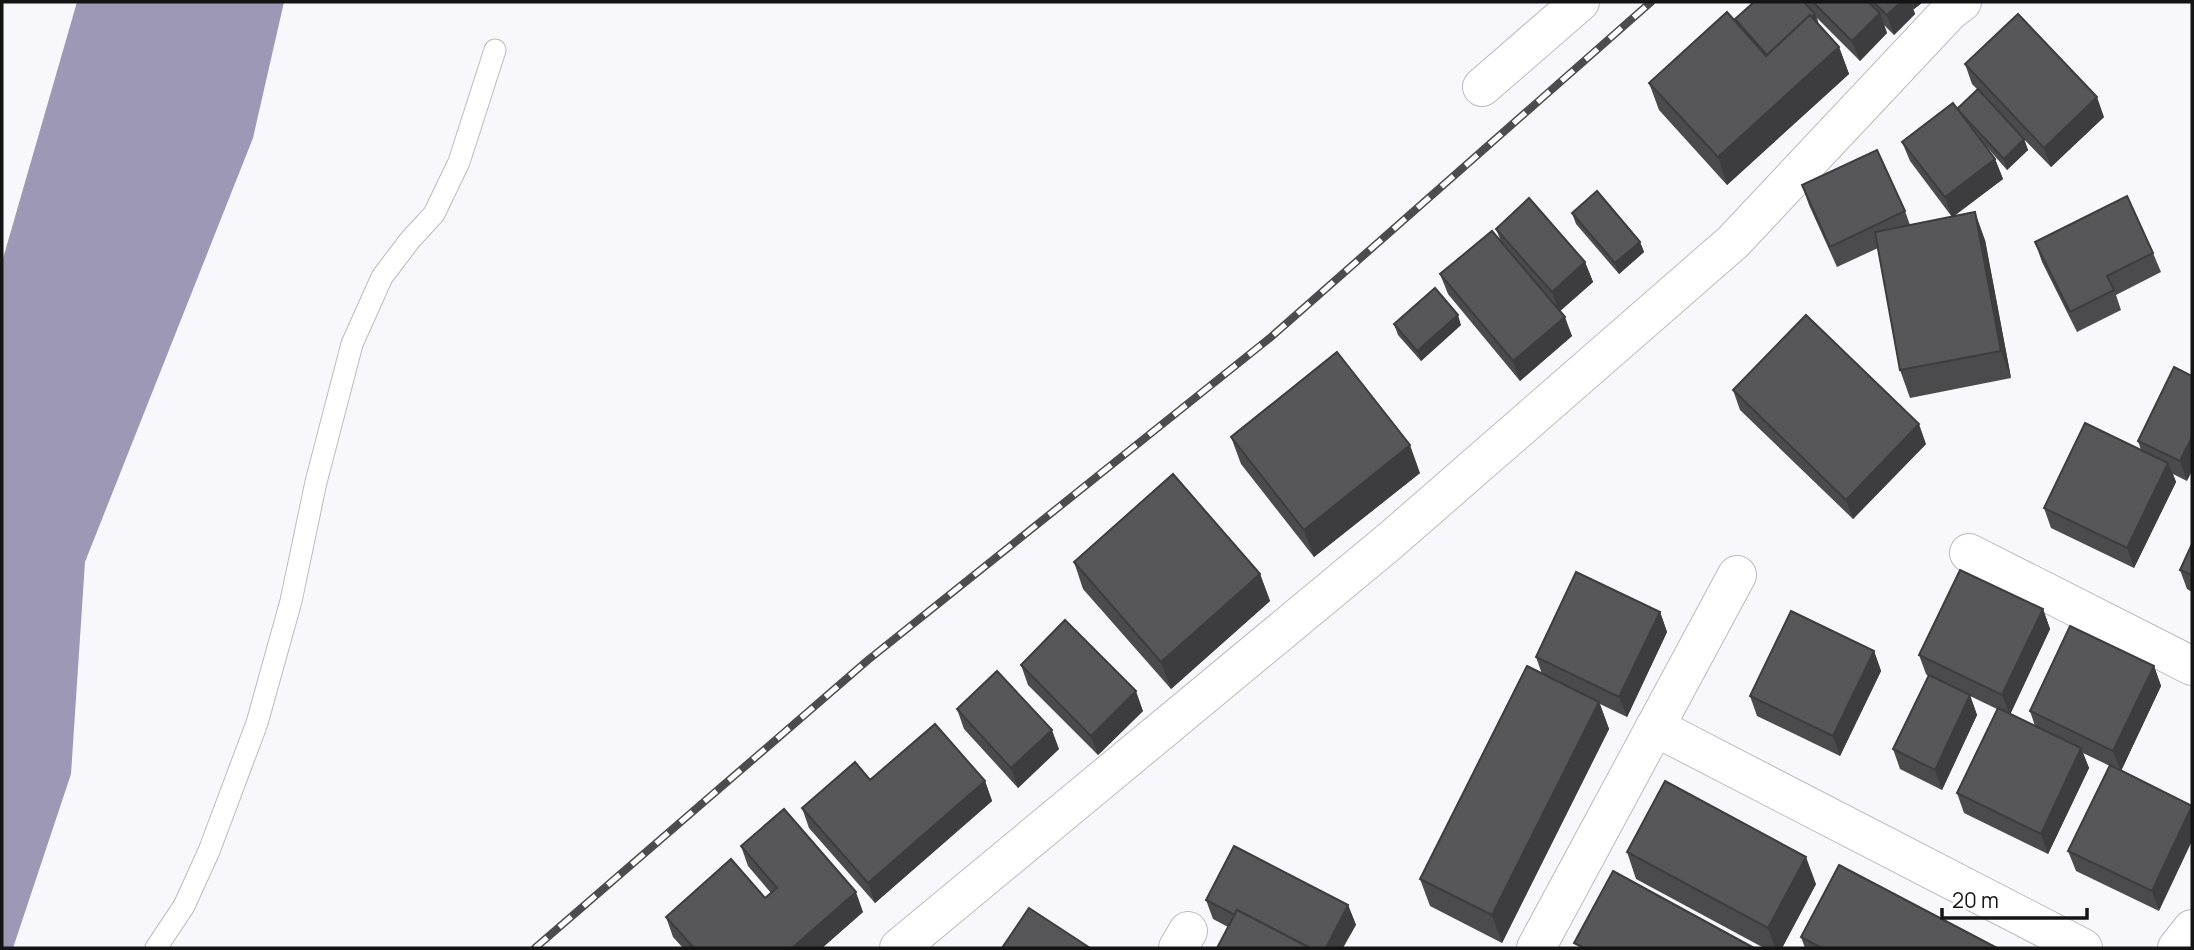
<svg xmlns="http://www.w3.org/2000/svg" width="2194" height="950" font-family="Manrope,sans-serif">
<rect width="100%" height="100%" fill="#f8f8fc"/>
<!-- water -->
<polygon fill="#9c98b6" points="77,2 284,2 253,138 85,562 71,774 13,948 2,948 2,262"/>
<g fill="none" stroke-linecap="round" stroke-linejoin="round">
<defs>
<polyline id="lane" points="156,948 184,906 209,851 257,723 291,601 316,482 352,344 382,277 410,240 434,214 459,162 495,50"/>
<g id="street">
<polyline points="1482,87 1580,2"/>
<polyline points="1969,553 2192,666"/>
<polyline points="1655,727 2083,948"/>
<polyline points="899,948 1390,541 1733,242 1949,12 1962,2"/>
<polyline points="1178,948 1188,931"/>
<polyline points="1536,948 1737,575"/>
<polyline points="2177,948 2192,929"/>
</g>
</defs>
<!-- lane casing -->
<use href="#lane" stroke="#bbbbbf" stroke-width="23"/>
<!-- street casing -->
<use href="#street" stroke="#bbbbbf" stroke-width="40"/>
<!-- lane -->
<use href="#lane" stroke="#fff" stroke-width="21"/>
<!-- street -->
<use href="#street" stroke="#fff" stroke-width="38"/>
<defs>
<polyline id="rail" points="535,948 868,660 1271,337 1651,2"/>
</defs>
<!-- rail casing -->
<use href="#rail" stroke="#4c4c4e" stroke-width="8"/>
<!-- rail -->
<use href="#rail" stroke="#fff" stroke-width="5" stroke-dasharray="16" stroke-linecap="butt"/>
</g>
<!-- wall -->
<g fill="#4b4b4d">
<polygon points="1754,2 1923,2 1914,9 1913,9 1915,14 1894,35 1884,25 1887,33 1860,61 1817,18 1819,25 1839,47 1849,74 1727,185 1659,110 1649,83 1736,22 1735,19"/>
<polygon points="1965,64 2104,117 2051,167 2015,130 2024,139 2028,150 2007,170 1986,146 1995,159 2003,179 1953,217 1985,240 2011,378 1910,398 1900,370 1878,248 1837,267 1809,205 1802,185 1905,211 1910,225 1952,217 1910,161 1902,142 1957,109 1977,89 1972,84"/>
<polygon points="1572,213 1640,242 1644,252 1619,274 1576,224"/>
<polygon points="1496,229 1585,262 1593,282 1560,311 1572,336 1520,381 1448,294 1440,274 1500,239"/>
<polygon points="2035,242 2153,253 2161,272 2116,295 2121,310 2077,332 2042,262"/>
<polygon points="1394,324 1461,325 1421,361 1398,335"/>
<polygon points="2174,367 2187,481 2173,474 2176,482 2134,568 2051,528 2044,508 2141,450 2138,441"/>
<polygon points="1733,390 1926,444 1853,519 1740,410"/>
<polygon points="1231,437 1420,473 1314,557 1241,464"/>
<polygon points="2192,544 2192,592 2187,589 2180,570"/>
<polygon points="1074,562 1260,574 1270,601 1171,689 1083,589"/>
<polygon points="2043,609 2050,629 2010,714 2035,726 2030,711 2154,666 2161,686 2121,771 2159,911 2076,871 2068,851 2110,766 2083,753 2089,768 2048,854 1964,813 1957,793 1997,709 1970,696 1977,715 1942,790 1900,769 1893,749 1928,676 1926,674 1919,655"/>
<polygon points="1660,612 1667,632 1627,717 1600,704 1609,729 1502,943 1430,906 1420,879 1542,674 1536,657"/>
<polygon points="1874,651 1881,671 1840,756 1757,716 1750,696"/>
<polygon points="1021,665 1143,711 1098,755 1028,685"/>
<polygon points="957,709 1059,749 1018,788 964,729"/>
<polygon points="985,781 992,801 875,903 809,828 802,808"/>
<polygon points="741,846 863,912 822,948 683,948 673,937 666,917 765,898 771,893 748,866"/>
<polygon points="1627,852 1816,884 1782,948 1764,948 1636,879"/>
<polygon points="1206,900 1348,905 1356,925 1228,927 1213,919"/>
<polygon points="1801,937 1997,948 1805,948"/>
</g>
<!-- shaded-wall -->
<g fill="#3d3d3f">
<polygon points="1901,2 1911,2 1915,14 1894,35 1887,15"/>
<polygon points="1911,2 1923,2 1914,9"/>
<polygon points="1880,13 1887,33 1860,61 1852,41"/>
<polygon points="1815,14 1822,34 1768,56"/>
<polygon points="1839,47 1849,74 1727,185 1718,157"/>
<polygon points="2097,97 2104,117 2051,167 2044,148"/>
<polygon points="2024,139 2028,150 2007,170 2004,159"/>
<polygon points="1995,159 2003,179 1952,217 1945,197"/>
<polygon points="1975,212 1985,240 2011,378 2001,351"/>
<polygon points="1640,242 1644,252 1619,274 1615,263"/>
<polygon points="1585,262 1593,282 1559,312 1552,292"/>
<polygon points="1458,315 1461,325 1421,361 1417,351"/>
<polygon points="1565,317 1572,336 1520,381 1513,361"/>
<polygon points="1919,424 1926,444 1853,519 1846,500"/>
<polygon points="2192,437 2192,471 2187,481 2180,461"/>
<polygon points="1410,445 1420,473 1314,557 1304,530"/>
<polygon points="2168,463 2176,482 2134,568 2127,548"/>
<polygon points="1260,574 1270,601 1171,689 1161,662"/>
<polygon points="2043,609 2050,629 2010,715 2002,695"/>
<polygon points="1660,612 1667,632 1627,717 1619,697"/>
<polygon points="1874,651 1881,671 1840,756 1833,736"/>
<polygon points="2154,666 2161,686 2121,771 2113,751"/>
<polygon points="1136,691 1143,711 1098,755 1091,736"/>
<polygon points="1970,695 1977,715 1942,790 1935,770"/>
<polygon points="1599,702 1609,729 1502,943 1492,915"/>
<polygon points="1052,730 1059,749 1018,788 1011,768"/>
<polygon points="2081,748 2089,768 2048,854 2041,834"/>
<polygon points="985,781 992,801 875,903 868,883"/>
<polygon points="2192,806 2192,841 2159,911 2152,891"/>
<polygon points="1806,857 1816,884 1782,948 1775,948 1768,928"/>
<polygon points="856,892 863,912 822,948 792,948"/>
<polygon points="1348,905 1356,925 1343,948 1326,948"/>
</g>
<!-- building -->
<g fill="#57575a" stroke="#3d3d3f" stroke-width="2">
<polygon points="1754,2 1804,2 1815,14 1812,17 1810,15 1767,55 1735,19"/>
<polygon points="1813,2 1868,2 1880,13 1852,41"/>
<polygon points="1873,2 1901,2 1887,15"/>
<polygon points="1727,12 1766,56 1810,15 1839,47 1718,157 1649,83"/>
<polygon points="2018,14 2097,97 2044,148 1965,64"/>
<polygon points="1978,89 2024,139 2004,159 1957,109"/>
<polygon points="1953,103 1995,159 1945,197 1902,142"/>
<polygon points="1877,150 1905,211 1830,247 1802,185"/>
<polygon points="1597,191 1640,242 1615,263 1572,213"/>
<polygon points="2127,196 2153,253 2107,276 2114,290 2070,312 2035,242"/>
<polygon points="1529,198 1585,262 1552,292 1496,229"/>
<polygon points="1975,212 2001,351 1900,370 1875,232"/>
<polygon points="1492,231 1565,317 1513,361 1440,274"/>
<polygon points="1435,288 1458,315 1417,351 1394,324"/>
<polygon points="1806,315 1919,424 1846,500 1733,390"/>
<polygon points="1337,352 1410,445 1304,530 1231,437"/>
<polygon points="2174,367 2192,376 2192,437 2180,461 2138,441"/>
<polygon points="2085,423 2168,463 2127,548 2044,508"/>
<polygon points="1173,474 1260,574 1161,662 1074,562"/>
<polygon points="2192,544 2192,575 2180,570"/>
<polygon points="1960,570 2043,609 2002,695 1919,655"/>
<polygon points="1576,572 1660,612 1619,697 1536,657"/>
<polygon points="1791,611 1874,651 1833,736 1750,696"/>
<polygon points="1065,620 1136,691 1091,736 1021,665"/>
<polygon points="2070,626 2154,666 2113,751 2030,711"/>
<polygon points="1527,666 1599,702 1492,915 1420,879"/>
<polygon points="997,671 1052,730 1011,768 957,709"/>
<polygon points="1929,675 1970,695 1935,770 1893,749"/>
<polygon points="1998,708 2081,748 2041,834 1957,793"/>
<polygon points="935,724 985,781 868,883 802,808 855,762 870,780"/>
<polygon points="2110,765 2192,806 2152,891 2068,851"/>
<polygon points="1665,781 1806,857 1768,928 1627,852"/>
<polygon points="784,809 856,892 792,948 694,948 666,917 731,859 765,898 777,888 741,846"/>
<polygon points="1234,846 1348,905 1326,948 1310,948 1237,910 1235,915 1206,900"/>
<polygon points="1839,865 1997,948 1822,948 1801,937"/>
<polygon points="1613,871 1754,948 1584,948 1574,943"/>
<polygon points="1029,908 1090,948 1002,948"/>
<polygon points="1237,910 1310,948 1217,948"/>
</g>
<!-- border -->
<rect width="2194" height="950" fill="none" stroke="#141415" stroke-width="7"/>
<!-- scale -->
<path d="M1942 908v10h145v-10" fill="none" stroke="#141415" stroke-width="3.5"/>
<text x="1952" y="908" font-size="21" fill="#141415" stroke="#ffffff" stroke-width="5" paint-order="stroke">20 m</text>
</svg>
